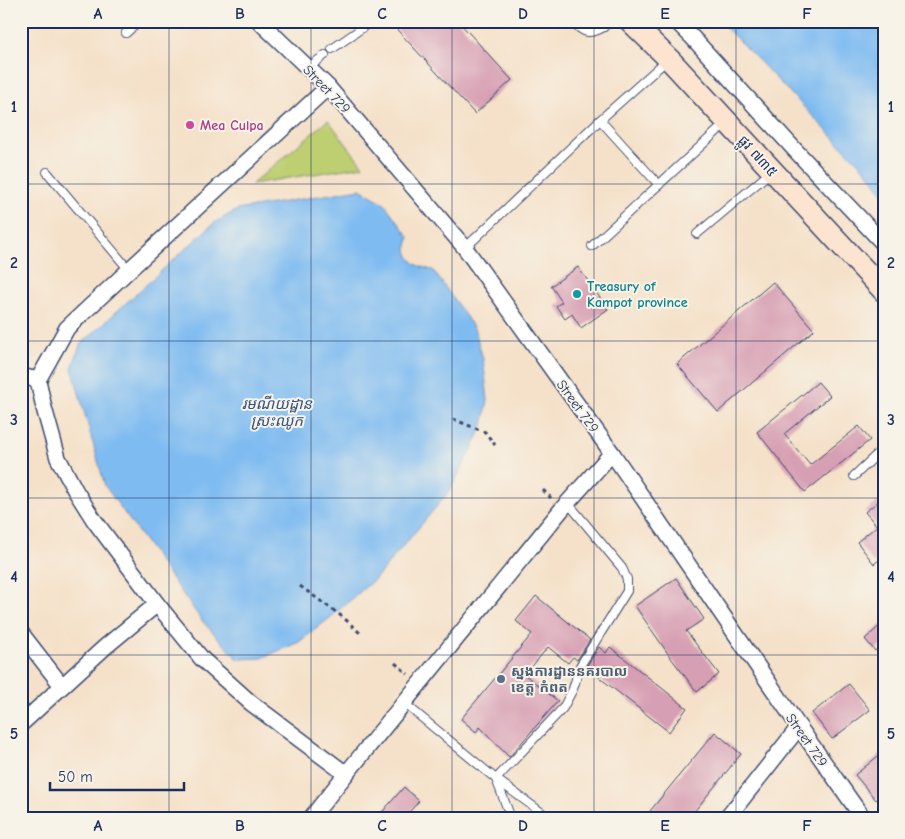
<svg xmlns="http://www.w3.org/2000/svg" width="905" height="839" font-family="'Comic Neue','Noto Sans Khmer',sans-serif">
<rect width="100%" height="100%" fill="#f7f3e8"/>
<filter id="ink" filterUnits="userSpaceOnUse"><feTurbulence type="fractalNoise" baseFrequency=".02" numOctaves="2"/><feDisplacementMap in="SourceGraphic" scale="10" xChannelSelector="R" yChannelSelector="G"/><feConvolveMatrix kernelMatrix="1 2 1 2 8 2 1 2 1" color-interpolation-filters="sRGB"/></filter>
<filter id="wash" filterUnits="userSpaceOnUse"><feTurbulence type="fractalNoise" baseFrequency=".0096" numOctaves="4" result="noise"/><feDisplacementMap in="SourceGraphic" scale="20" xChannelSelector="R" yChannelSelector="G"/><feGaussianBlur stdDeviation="1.12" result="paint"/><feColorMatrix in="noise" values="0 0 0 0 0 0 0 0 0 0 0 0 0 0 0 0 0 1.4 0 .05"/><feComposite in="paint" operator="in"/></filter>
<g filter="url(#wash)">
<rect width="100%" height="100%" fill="#f5e1c9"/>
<!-- green -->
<polygon fill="#becf72" stroke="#6c7f68" points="328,120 363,166 252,184"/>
<!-- water -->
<g fill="#7ebbf1" stroke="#4c75a8">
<polygon points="719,21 884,21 884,195 870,175 762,64"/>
<path d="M360,189L384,203L409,237C408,242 406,249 408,253C411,265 423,268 433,270L474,328L483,359L488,400L483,425L477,439L449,492L377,577L331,617L299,642L262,658L238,659L203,622L105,486L72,368L80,345L214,223L237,210Z"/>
</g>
<g id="blocks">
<!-- building -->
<g fill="#d79fb3">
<polygon points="389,21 458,21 512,80 475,114"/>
<polygon points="578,267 608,309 581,328 572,314 565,319 556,306 562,302 551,286"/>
<polygon points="773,282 814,330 718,412 677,364"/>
<polygon points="818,382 830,396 784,434 810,465 859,426 870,440 805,492 757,432"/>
<polygon points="884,497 884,556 874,564 857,542 877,526 865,512"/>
<polygon points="676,578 704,619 686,631 719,674 697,692 671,658 635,606"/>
<polygon points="536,596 590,640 577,660 573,657 568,663 548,647 525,675 558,701 509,757 480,727 476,732 461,719 532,634 516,621"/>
<polygon points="884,622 884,643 875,651 865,639"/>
<polygon points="599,647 606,653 610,647 687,708 669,732 586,667"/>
<polygon points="849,684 870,710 832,739 812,713"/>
<polygon points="715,732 741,754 689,818 659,818 650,811"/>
<polygon points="884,751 884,793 876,800 855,775"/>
<polygon points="404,787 419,801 404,818 377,818"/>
</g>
</g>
</g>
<g filter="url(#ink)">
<use href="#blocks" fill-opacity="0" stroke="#3c4a6e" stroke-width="1"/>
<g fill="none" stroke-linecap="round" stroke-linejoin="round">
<defs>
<g id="lane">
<path d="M572,21C584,34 589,35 604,27"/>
<polyline points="126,33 139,21"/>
<polyline points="332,49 362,28 369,21"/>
<polyline points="308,68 325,55"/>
<polyline points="600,120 659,185"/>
<polyline points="47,172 129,270"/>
<polyline points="697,234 772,171"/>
<polyline points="592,246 726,123"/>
<polyline points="465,248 600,120 667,60"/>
<polyline points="854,476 884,448"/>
<polyline points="404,703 496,779 549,818"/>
<polyline points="511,818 496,779 563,708 573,689 580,666 627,591 627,579 622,568 568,503"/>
</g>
<g id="street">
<polyline points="259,21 328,87 465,248 612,453 799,727 863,818"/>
<polyline points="676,21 692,37 795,150 884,244"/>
<polyline points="21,376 38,380 44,408 58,458 75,490 94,520 157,604 202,659 251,703 346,774"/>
<polyline points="38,380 67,328 129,270 328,87"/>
<polyline points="21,633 62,686"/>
<polyline points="21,724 105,647 157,604"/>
<polyline points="311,818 346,774 562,509 612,453"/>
<polyline points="727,818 799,727"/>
</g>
<polyline id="secondary" points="630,21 669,59 884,291"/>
</defs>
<!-- lane casing -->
<use href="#lane" stroke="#3c4a6e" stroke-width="10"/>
<!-- street casing -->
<use href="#street" stroke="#3c4a6e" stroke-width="18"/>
<!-- secondary casing -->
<use href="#secondary" stroke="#3c4a6e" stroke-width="24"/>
<!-- path -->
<g stroke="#3c4a6e" stroke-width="3" stroke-dasharray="4 4" stroke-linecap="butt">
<polyline points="453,419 485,432 495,445"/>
<polyline points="543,490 551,498"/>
<polyline points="300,586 344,618 360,633"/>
<polyline points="395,663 408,674"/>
</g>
<!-- lane -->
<use href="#lane" stroke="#fff" stroke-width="8"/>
<!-- street -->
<use href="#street" stroke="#fff" stroke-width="15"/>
<!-- secondary -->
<use href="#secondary" stroke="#fde4d0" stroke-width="21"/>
</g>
</g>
<!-- grid -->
<path fill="none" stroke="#1b2f5e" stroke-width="1" stroke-opacity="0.55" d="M169,21V818M311,21V818M452,21V818M594,21V818M736,21V818M21,184H884M21,341H884M21,498H884M21,655H884"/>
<!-- markers -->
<circle fill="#d1479c" stroke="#f7f3e8" stroke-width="2" cx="190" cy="125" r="5"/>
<circle fill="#0f9aa8" stroke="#f7f3e8" stroke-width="2" cx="577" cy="294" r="5"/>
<circle fill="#5c6f8a" stroke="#f7f3e8" stroke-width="2" cx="501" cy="679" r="5"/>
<g text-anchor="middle" stroke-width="4" stroke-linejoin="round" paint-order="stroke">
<!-- street labels -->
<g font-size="14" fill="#1b2f5e" stroke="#f7f3e8">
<text transform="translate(327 89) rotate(46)" y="5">Street 729</text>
<text transform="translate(758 156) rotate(48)" y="5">ផ្លូវ ៧៣៥</text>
<text transform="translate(578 406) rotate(54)" y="5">Street 729</text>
<text transform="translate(807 740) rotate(55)" y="5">Street 729</text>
</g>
<!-- hotel labels -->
<g font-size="14" font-weight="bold" fill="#b23c85" stroke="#f7f3e8" text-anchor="start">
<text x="200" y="130">Mea Culpa</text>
</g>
<!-- culture labels -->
<g font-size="14" font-weight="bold" fill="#0d838f" stroke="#f7f3e8" text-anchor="start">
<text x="587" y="291">Treasury of<tspan x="587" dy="16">Kampot province</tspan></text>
</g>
<!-- service labels -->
<g font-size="14" font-weight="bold" fill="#4e5e75" stroke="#f7f3e8" text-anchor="start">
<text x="511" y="676">ស្នងការដ្ឋាននគរបាល<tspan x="511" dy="16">ខេត្ត កំពត</tspan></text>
</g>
<!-- water labels -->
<g font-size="15" font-style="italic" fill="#345283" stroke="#f7f3e8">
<text x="277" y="409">រមណីយដ្ឋាន<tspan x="277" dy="17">ស្រះឈូក</tspan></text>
</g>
</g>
<!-- margin -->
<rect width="905" height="839" fill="none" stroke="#f7f3e8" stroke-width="55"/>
<!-- scale -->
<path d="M50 782v8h134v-8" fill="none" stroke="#1b2f5e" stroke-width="2.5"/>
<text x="58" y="782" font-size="15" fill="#1b2f5e" stroke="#f7f3e8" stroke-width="4" paint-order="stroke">50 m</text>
<rect x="28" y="28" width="850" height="784" fill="none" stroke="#1b2f5e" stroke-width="2"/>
<g font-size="16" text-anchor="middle" font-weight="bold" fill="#1b2f5e">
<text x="98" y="19">A</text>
<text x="240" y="19">B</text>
<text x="382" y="19">C</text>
<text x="523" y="19">D</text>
<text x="665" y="19">E</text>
<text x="807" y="19">F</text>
<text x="14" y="112">1</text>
<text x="891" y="112">1</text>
<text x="14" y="268">2</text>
<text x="891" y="268">2</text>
<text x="14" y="425">3</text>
<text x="891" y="425">3</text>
<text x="14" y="582">4</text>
<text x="891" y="582">4</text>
<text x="14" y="739">5</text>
<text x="891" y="739">5</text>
<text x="98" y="831">A</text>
<text x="240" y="831">B</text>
<text x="382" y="831">C</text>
<text x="523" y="831">D</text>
<text x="665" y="831">E</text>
<text x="807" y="831">F</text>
</g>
</svg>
